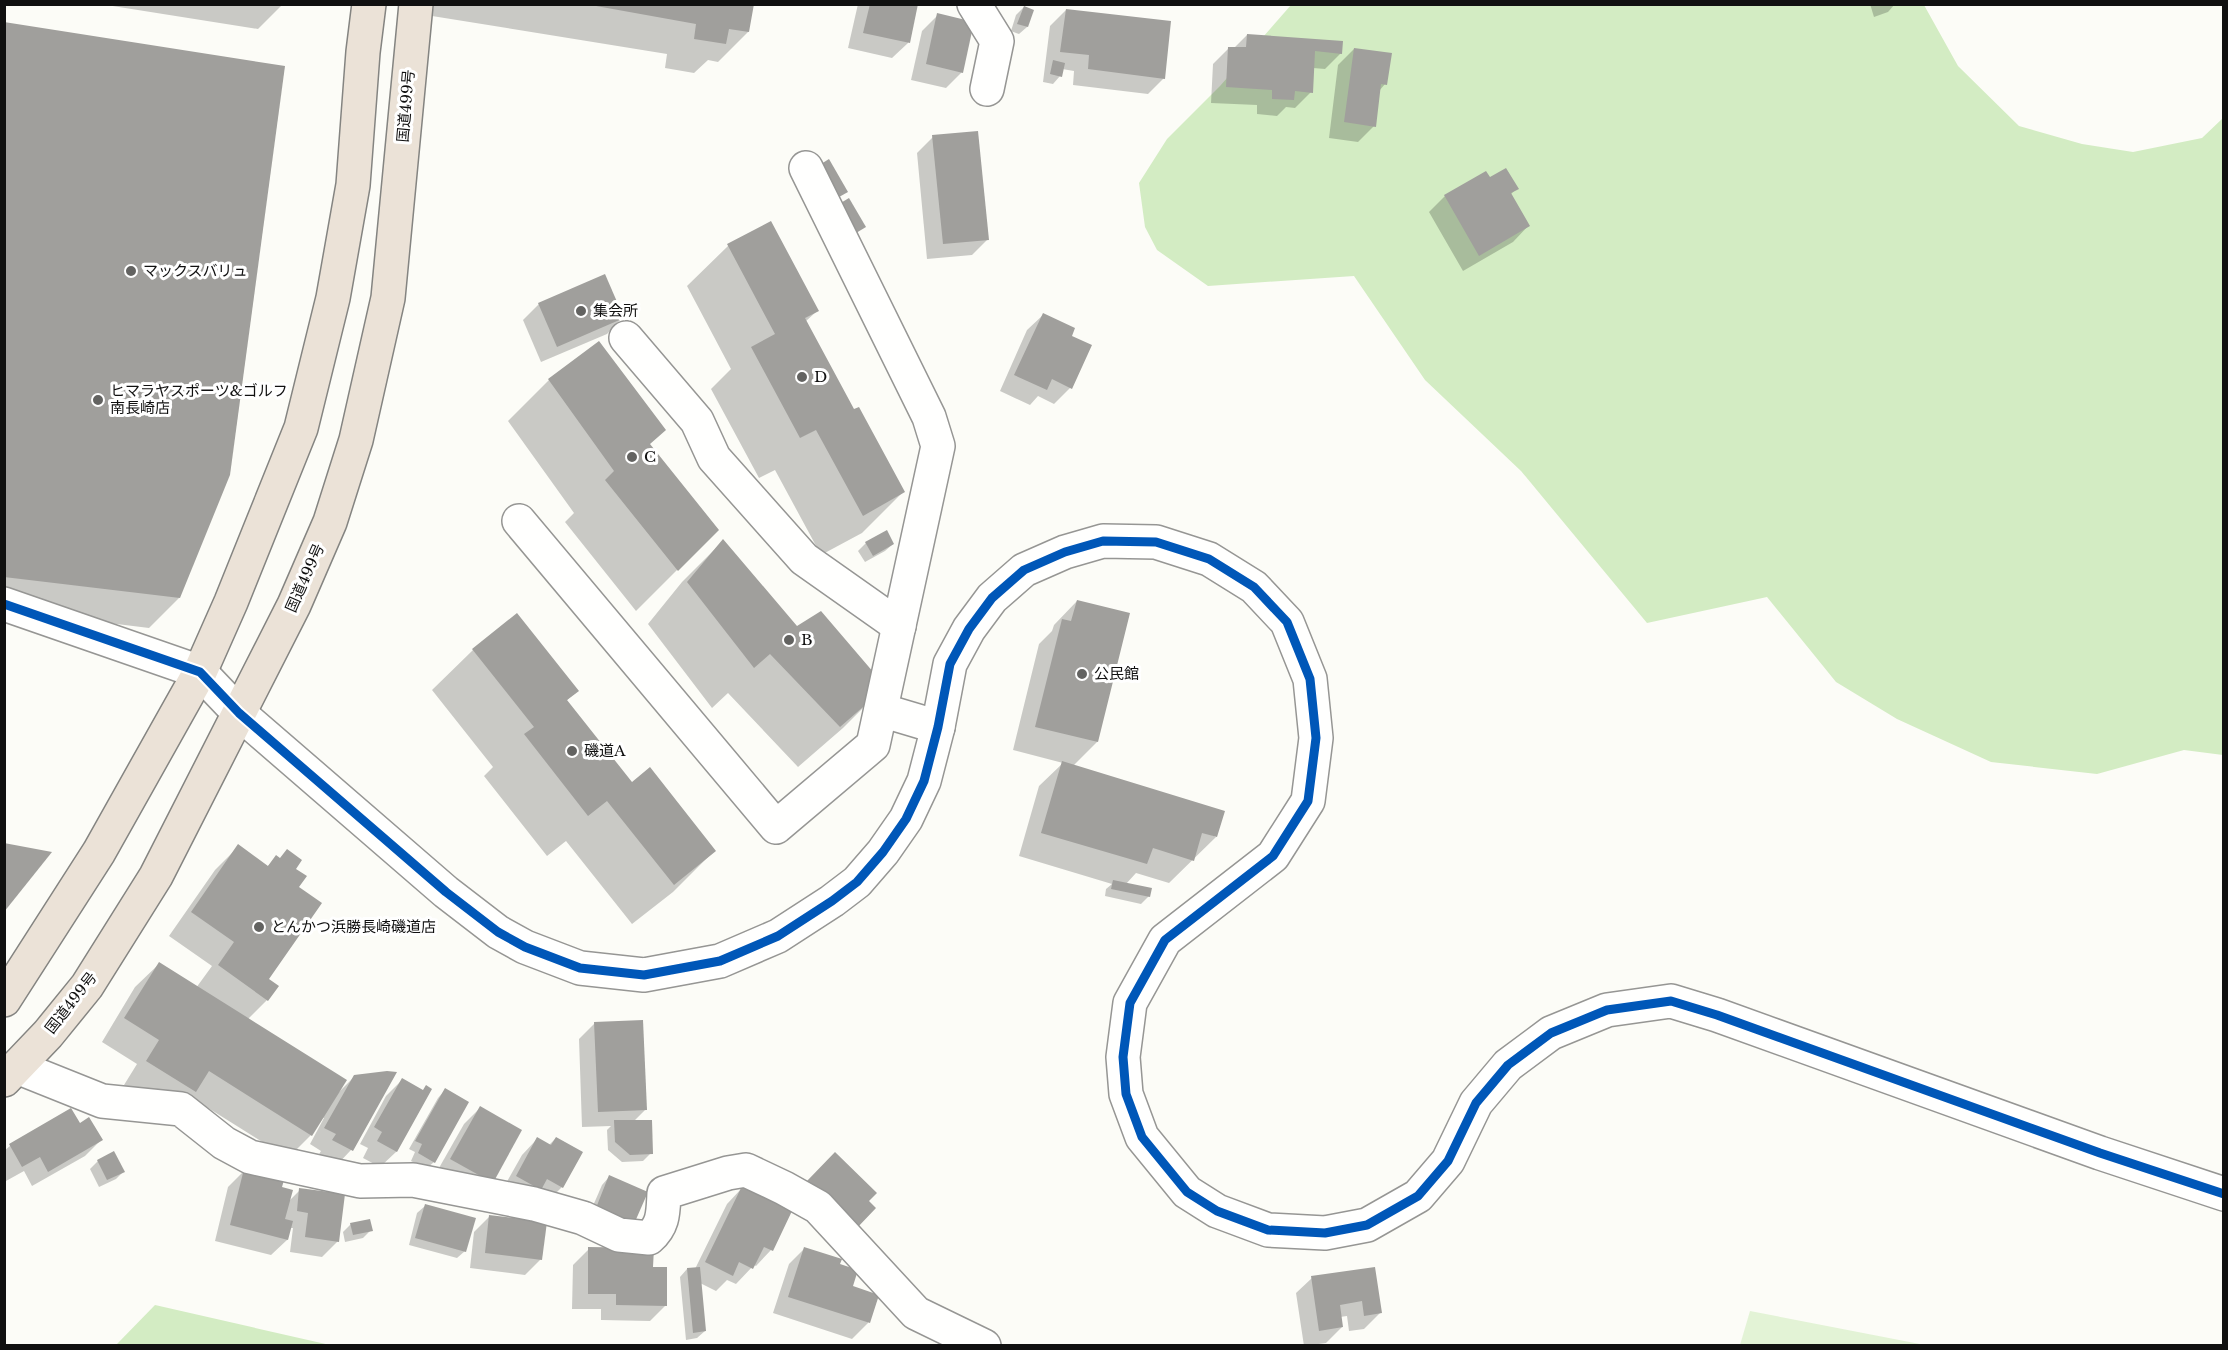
<svg xmlns="http://www.w3.org/2000/svg" width="2228" height="1350" font-family="'Libre Baskerville','Noto Sans JP',serif">
<rect width="100%" height="100%" fill="#fcfcf7"/>
<!-- green -->
<polygon fill="#e3f3d6" points="1750,1311 1925,1345 1740,1345"/>
<!-- forest -->
<g fill="#d3ecc3">
<polygon points="1291,5 1924,5 1958,66 2019,126 2082,144 2133,152 2202,138 2223,118 2223,755 2184,750 2097,774 1991,762 1897,719 1836,682 1767,597 1647,623 1521,471 1425,380 1354,276 1208,286 1157,250 1145,227 1139,183 1167,139 1220,86"/>
<polygon points="155,1305 330,1345 116,1345"/>
</g>
<!-- shadow -->
<g fill="#0003">
<polygon points="100,4 283,4 258,29"/>
<polygon points="434,4 752,4 748,32 718,62 708,60 694,73 665,68 667,54 432,16"/>
<polygon points="858,4 916,4 908,43 892,58 848,48"/>
<polygon points="1870,4 1895,4 1888,12 1874,17"/>
<polygon points="1024,7 1027,27 1019,34 1011,31 1016,15"/>
<polygon points="1066,10 1164,78 1148,94 1073,85 1074,71 1062,69 1060,76 1053,84 1043,82 1050,26"/>
<polygon points="938,15 962,72 946,88 911,80 922,31"/>
<polygon points="4,23 179,598 149,628 4,610"/>
<polygon points="1247,35 1341,53 1325,69 1313,68 1311,92 1295,108 1286,107 1277,116 1257,114 1257,105 1211,103 1213,64 1229,48 1234,48"/>
<polygon points="1354,49 1385,84 1379,91 1374,126 1358,142 1329,138 1338,65"/>
<polygon points="933,137 988,239 972,255 927,259 917,153"/>
<polygon points="1489,179 1517,188 1510,195 1528,226 1513,242 1463,271 1429,212 1445,196"/>
<polygon points="770,223 817,311 805,322 853,411 903,492 862,533 821,555 775,470 759,478 711,389 731,369 687,286 728,246"/>
<polygon points="539,304 622,318 607,334 541,362 523,320"/>
<polygon points="1043,315 1070,337 1070,388 1054,404 1038,396 1030,405 1000,391 1027,330"/>
<polygon points="599,343 649,444 717,530 636,611 565,522 574,513 508,421 549,380"/>
<polygon points="886,532 893,544 885,551 865,562 858,551 866,543"/>
<polygon points="723,541 796,628 884,687 843,728 798,767 728,693 712,708 648,624 682,582"/>
<polygon points="1077,601 1097,742 1073,766 1216,837 1169,883 1136,873 1126,884 1149,896 1141,904 1105,896 1106,889 1112,884 1019,856 1039,786 1063,763 1013,750 1039,644 1052,631 1054,625"/>
<polygon points="473,650 577,691 566,701 631,784 714,851 673,892 632,924 566,841 547,856 484,776 493,767 432,690"/>
<polygon points="239,846 267,867 276,857 294,870 297,888 267,979 267,1000 247,1020 339,1092 355,1076 394,1074 351,1150 336,1166 318,1156 321,1151 310,1144 324,1118 322,1117 311,1135 288,1158 189,1096 171,1114 124,1085 137,1064 102,1042 135,987 159,964 196,988 212,966 169,936 215,870"/>
<polygon points="595,1023 645,1110 633,1122 651,1153 643,1161 622,1162 608,1150 607,1130 611,1126 582,1127 579,1039"/>
<polygon points="402,1080 422,1091 430,1089 396,1152 380,1167 363,1158 368,1148 360,1144 386,1096"/>
<polygon points="445,1090 434,1162 426,1169 411,1161 415,1152 409,1149 438,1098"/>
<polygon points="480,1108 492,1182 435,1175 464,1124"/>
<polygon points="71,1110 79,1126 101,1140 85,1156 32,1186 24,1171 6,1181 4,1151 10,1146"/>
<polygon points="556,1138 562,1187 546,1203 501,1192 522,1155 537,1139 549,1145"/>
<polygon points="114,1153 123,1172 116,1179 99,1187 90,1169 98,1161"/>
<polygon points="244,1171 280,1188 288,1202 300,1190 338,1241 322,1257 290,1252 293,1228 289,1228 287,1240 271,1255 215,1241 228,1187"/>
<polygon points="609,1177 646,1192 589,1215 602,1185"/>
<polygon points="742,1188 771,1250 756,1266 754,1265 736,1284 727,1280 716,1291 700,1283 705,1331 697,1338 686,1340 680,1277 687,1269 695,1269 727,1204"/>
<polygon points="425,1206 465,1251 457,1258 409,1245 417,1213"/>
<polygon points="490,1216 541,1259 525,1275 470,1268 474,1232"/>
<polygon points="351,1224 371,1230 363,1238 345,1242 343,1232"/>
<polygon points="805,1248 838,1265 851,1287 877,1296 868,1323 852,1339 773,1313 789,1264"/>
<polygon points="589,1249 652,1268 666,1305 650,1321 601,1320 601,1309 572,1309 573,1265"/>
<polygon points="1374,1269 1380,1313 1364,1329 1349,1331 1347,1316 1340,1317 1342,1327 1326,1343 1304,1346 1296,1293 1312,1278"/>
</g>
<!-- building -->
<g fill="#a09f9c">
<polygon points="585,4 754,4 749,32 729,29 726,44 694,39 696,24"/>
<polygon points="870,4 918,4 910,43 863,33"/>
<polygon points="1024,6 1034,10 1028,27 1017,24"/>
<polygon points="1066,9 1171,21 1165,79 1088,69 1089,55 1060,52"/>
<polygon points="937,13 974,22 963,73 926,64"/>
<polygon points="4,22 285,66 230,475 180,598 4,577"/>
<polygon points="1247,34 1343,41 1342,54 1315,51 1313,93 1295,91 1294,100 1272,99 1272,90 1226,87 1228,47 1246,47"/>
<polygon points="1354,48 1392,53 1387,85 1381,84 1376,127 1344,122"/>
<polygon points="1053,60 1065,63 1062,77 1050,74"/>
<polygon points="978,131 989,240 943,244 932,135"/>
<polygon points="829,159 848,192 839,197 821,164"/>
<polygon points="1506,168 1519,189 1511,193 1530,226 1479,256 1444,195 1486,171 1490,177"/>
<polygon points="849,198 866,227 856,233 839,204"/>
<polygon points="771,221 819,311 805,318 854,409 859,407 905,492 863,516 816,430 800,438 751,347 775,334 727,244"/>
<polygon points="605,274 624,318 557,347 538,303"/>
<polygon points="1043,313 1075,328 1072,336 1092,345 1072,389 1052,379 1047,390 1014,375"/>
<polygon points="599,341 666,430 650,444 719,530 678,571 605,480 614,471 548,379"/>
<polygon points="887,530 894,544 873,556 865,542"/>
<polygon points="723,539 797,626 821,611 886,687 840,727 770,654 754,668 687,582"/>
<polygon points="1077,600 1130,613 1098,742 1035,727 1062,619 1071,621"/>
<polygon points="517,613 579,691 567,700 632,782 650,767 716,851 674,885 607,801 588,816 524,734 534,727 472,649"/>
<polygon points="1062,761 1225,811 1217,837 1202,833 1194,861 1153,848 1147,864 1041,833"/>
<polygon points="4,843 52,852 4,912"/>
<polygon points="238,844 268,866 276,855 280,858 287,849 302,860 296,869 307,876 299,887 322,903 269,979 279,986 268,1001 218,965 234,942 191,912"/>
<polygon points="1113,880 1152,888 1150,897 1111,889"/>
<polygon points="159,962 347,1080 312,1136 209,1071 196,1092 146,1061 159,1040 124,1018"/>
<polygon points="643,1020 647,1110 598,1112 594,1022"/>
<polygon points="387,1071 397,1072 353,1151 332,1140 336,1134 324,1128 354,1075"/>
<polygon points="402,1078 423,1090 426,1085 432,1089 397,1152 377,1141 382,1132 374,1127"/>
<polygon points="445,1088 469,1102 435,1163 418,1153 422,1144 415,1141"/>
<polygon points="480,1106 522,1130 493,1183 450,1159"/>
<polygon points="71,1108 80,1123 89,1117 103,1140 48,1172 40,1157 22,1167 9,1144"/>
<polygon points="614,1120 652,1120 653,1154 630,1155 615,1142"/>
<polygon points="537,1137 551,1145 556,1137 583,1152 563,1188 547,1179 541,1190 516,1176"/>
<polygon points="114,1151 125,1172 107,1180 97,1160"/>
<polygon points="835,1152 877,1193 869,1201 876,1208 856,1229 807,1181"/>
<polygon points="244,1169 284,1180 282,1187 293,1190 285,1219 293,1221 288,1240 230,1225"/>
<polygon points="609,1175 648,1192 634,1224 596,1208"/>
<polygon points="742,1186 792,1211 773,1251 764,1247 753,1269 739,1262 733,1276 705,1262"/>
<polygon points="299,1188 345,1194 339,1242 305,1237 308,1213 297,1211"/>
<polygon points="425,1204 476,1218 466,1252 415,1238"/>
<polygon points="489,1215 547,1222 542,1260 485,1253"/>
<polygon points="370,1219 373,1231 353,1235 350,1223"/>
<polygon points="588,1247 654,1248 653,1267 667,1267 667,1306 616,1305 616,1294 588,1294"/>
<polygon points="804,1247 842,1259 840,1264 858,1270 853,1286 879,1295 870,1323 788,1297"/>
<polygon points="700,1267 706,1331 693,1333 687,1268"/>
<polygon points="1375,1267 1382,1313 1364,1316 1362,1301 1340,1305 1343,1327 1319,1331 1311,1276"/>
</g>
<g fill="none" stroke-linecap="round" stroke-linejoin="round">
<defs>
<g id="minor">
<polyline points="974,4 997,41 987,89"/>
<polyline points="626,338 697,421 714,458 804,559 899,626"/>
<polyline points="519,521 776,827 873,745 938,446 929,417 806,168"/>
<polyline points="4,604 200,672 239,713 446,892 498,932 525,947 580,968 644,975 720,961 778,936 832,901 857,882 883,852 906,819 924,781 938,727 950,664 969,629 992,598 1024,570 1065,552 1103,541 1156,542 1209,559 1254,587 1287,622 1310,679 1316,738 1308,801 1273,856 1165,940 1130,1003 1123,1057 1126,1094 1142,1137 1187,1192 1217,1211 1268,1230 1325,1233 1367,1225 1418,1196 1448,1161 1476,1103 1508,1065 1551,1033 1607,1010 1671,1001 1717,1015 2100,1153 2224,1194"/>
<polyline points="881,710 938,727"/>
<path d="M17,1067L102,1101L181,1109L224,1143L250,1157L360,1181L413,1180L534,1204L583,1218L619,1235L649,1238C664,1225 663,1212 664,1193L728,1173L746,1170L784,1188L818,1207L916,1313L984,1346"/>
</g>
<g id="highway">
<polyline points="4,1000 99,852 200,672 231,602 301,428 333,298 353,185 363,52 369,4"/>
<polyline points="4,1080 48,1034 87,986 156,876 294,605 330,522 356,440 388,298 416,4"/>
</g>
</defs>
<!-- minor casing -->
<use href="#minor" stroke="#969694" stroke-width="36"/>
<!-- highway casing -->
<use href="#highway" stroke="#848481" stroke-width="36"/>
<!-- minor -->
<use href="#minor" stroke="#fffffe" stroke-width="33"/>
<!-- highway -->
<use href="#highway" stroke="#ebe2d7" stroke-width="33"/>
<defs>
<polyline id="cycleway" points="4,604 200,672 239,713 446,892 498,932 525,947 580,968 644,975 720,961 778,936 832,901 857,882 883,852 906,819 924,781 938,727 950,664 969,629 992,598 1024,570 1065,552 1103,541 1156,542 1209,559 1254,587 1287,622 1310,679 1316,738 1308,801 1273,856 1165,940 1130,1003 1123,1057 1126,1094 1142,1137 1187,1192 1217,1211 1268,1230 1325,1233 1367,1225 1418,1196 1448,1161 1476,1103 1508,1065 1551,1033 1607,1010 1671,1001 1717,1015 2100,1153 2224,1194"/>
</defs>
<!-- cycleway casing -->
<use href="#cycleway" stroke="#fff" stroke-width="13"/>
<!-- cycleway -->
<use href="#cycleway" stroke="#0057b8" stroke-width="9"/>
</g>
<!-- markers -->
<g fill="#636361" stroke="#fff" stroke-width="2">
<circle cx="131" cy="271" r="6"/>
<circle cx="581" cy="311" r="6"/>
<circle cx="802" cy="377" r="6"/>
<circle cx="98" cy="400" r="6"/>
<circle cx="632" cy="457" r="6"/>
<circle cx="789" cy="640" r="6"/>
<circle cx="1082" cy="674" r="6"/>
<circle cx="572" cy="751" r="6"/>
<circle cx="259" cy="927" r="6"/>
</g>
<g text-anchor="middle" stroke-width="6" stroke-linejoin="round" paint-order="stroke">
<!-- street labels -->
<g font-size="15" fill="#101010" stroke="#fff">
<text transform="translate(406 106) rotate(-85)" y="5">国道499号</text>
<text transform="translate(305 578) rotate(-66)" y="5">国道499号</text>
<text transform="translate(71 1003) rotate(-52)" y="5">国道499号</text>
</g>
<!-- poi labels -->
<g font-size="15" fill="#101010" stroke="#fff" text-anchor="start">
<text x="143" y="276">マックスバリュ</text>
<text x="593" y="316">集会所</text>
<text x="814" y="382">D</text>
<text x="110" y="396">ヒマラヤスポーツ&amp;ゴルフ<tspan x="110" dy="17">南長崎店</tspan></text>
<text x="644" y="462">C</text>
<text x="801" y="645">B</text>
<text x="1094" y="679">公民館</text>
<text x="584" y="756">磯道A</text>
<text x="271" y="932">とんかつ浜勝長崎磯道店</text>
</g>
</g>
<!-- border -->
<rect width="2228" height="1350" fill="none" stroke="#101010" stroke-width="12"/>
</svg>
